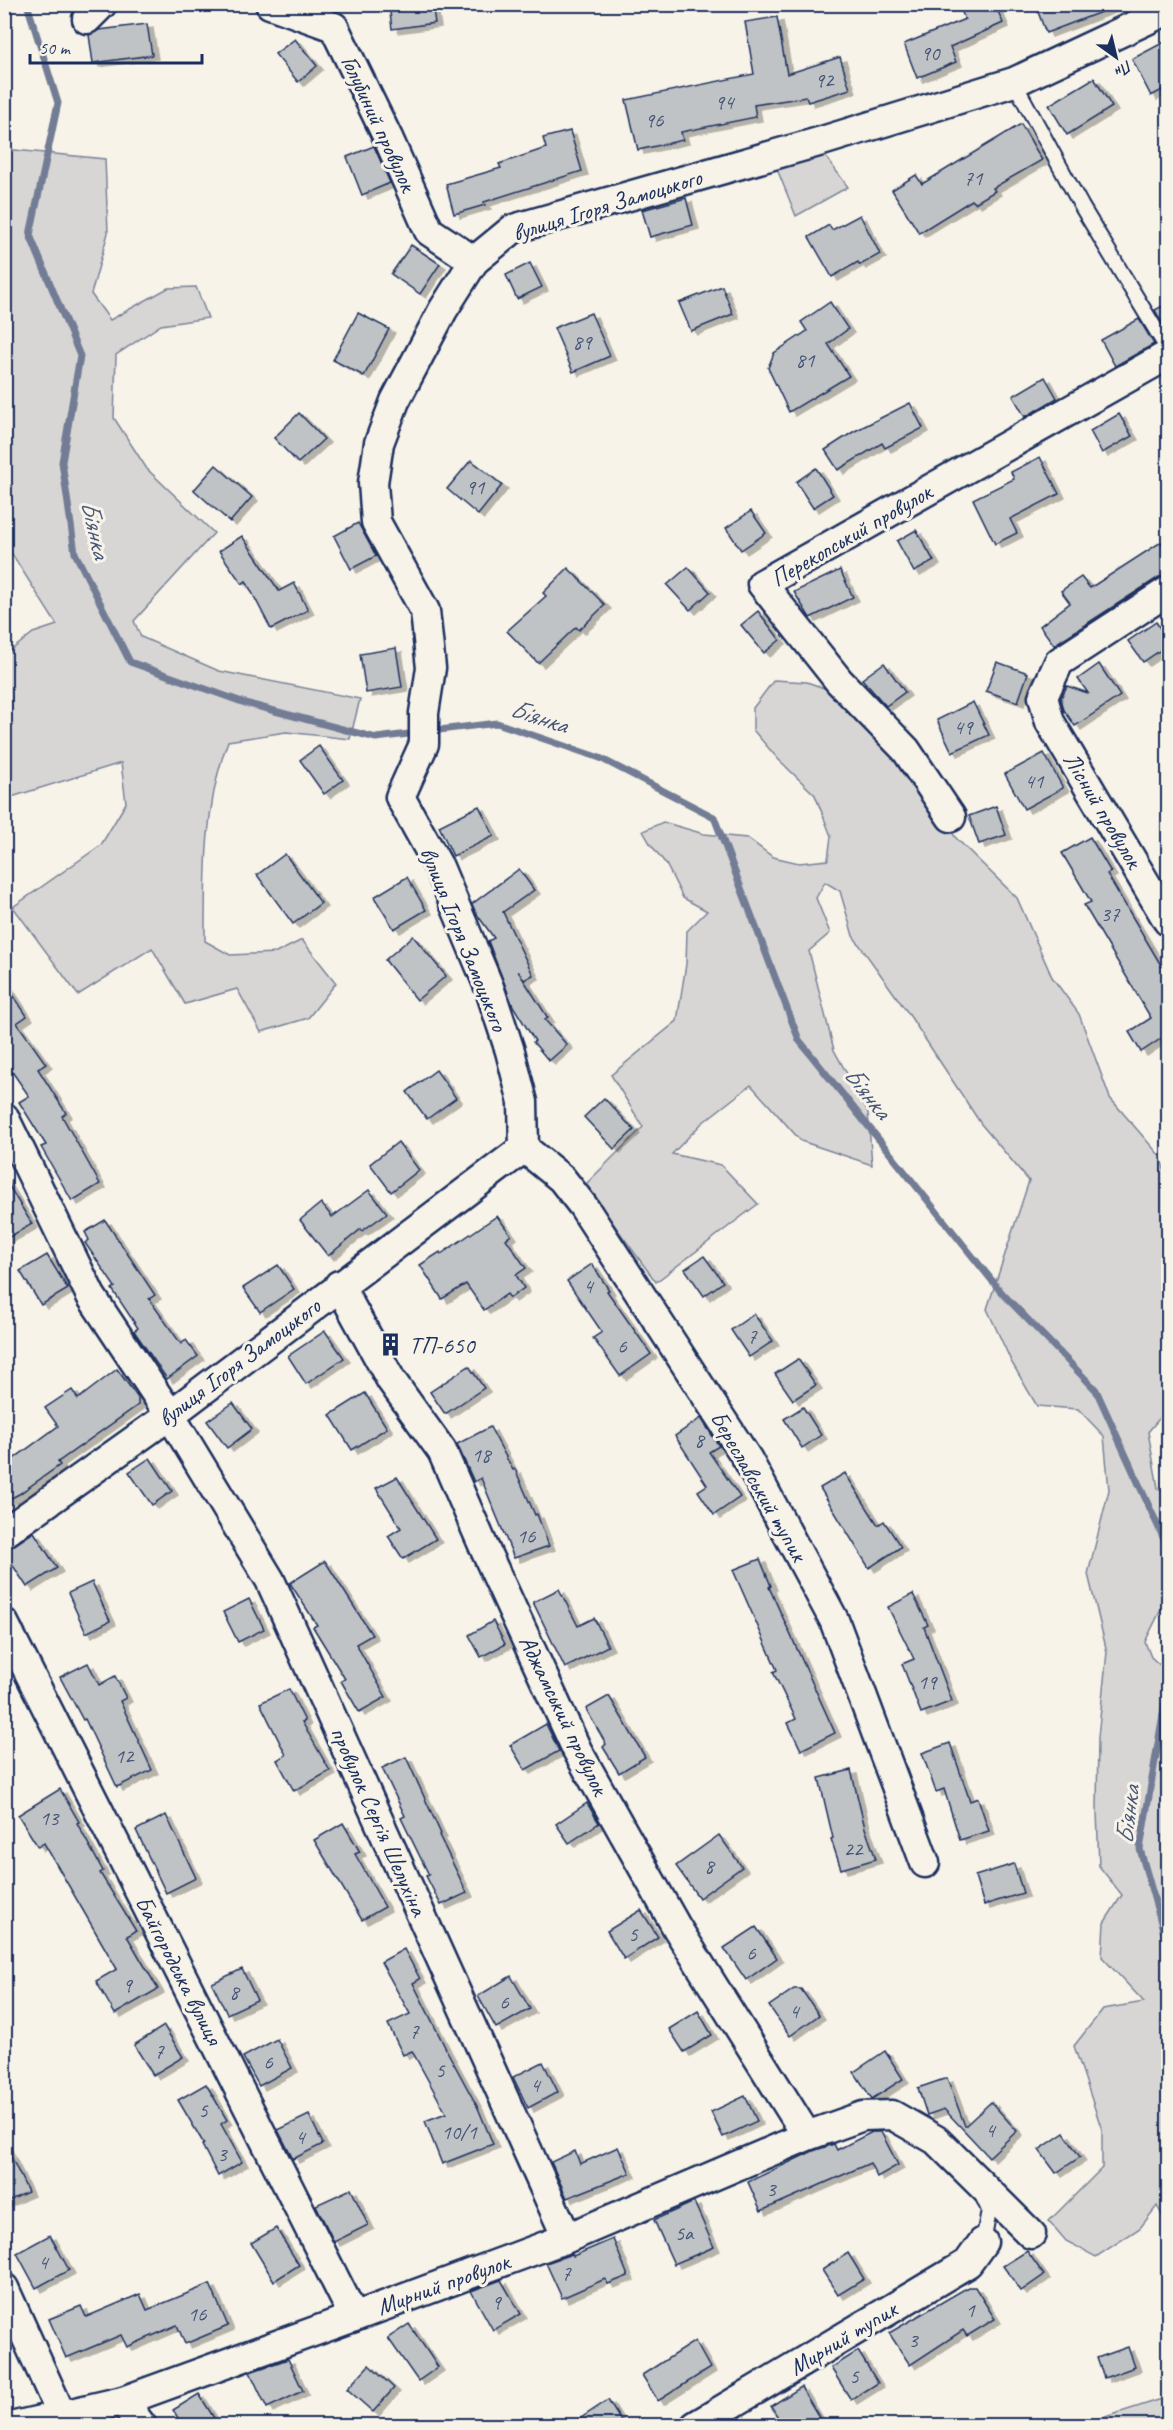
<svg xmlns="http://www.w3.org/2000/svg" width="1173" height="2430" font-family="Caveat,sans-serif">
<defs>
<filter id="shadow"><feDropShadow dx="6" dy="4" stdDeviation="0" flood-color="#0004"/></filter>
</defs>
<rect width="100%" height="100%" fill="#f7f3e8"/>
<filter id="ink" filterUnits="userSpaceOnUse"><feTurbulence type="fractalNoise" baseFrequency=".0167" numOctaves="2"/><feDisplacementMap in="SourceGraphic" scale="12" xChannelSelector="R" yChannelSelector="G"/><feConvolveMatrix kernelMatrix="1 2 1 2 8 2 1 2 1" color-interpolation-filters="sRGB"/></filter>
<g filter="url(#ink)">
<!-- green -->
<g fill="#d7d6d4" stroke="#798299" stroke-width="1.5">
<path d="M4,149L105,159L108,233L91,294L110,320L168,288L196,287L208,318L161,325L116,355L114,418L147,469L214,533L134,621L141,637L219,671L360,699L350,739L286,732L228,741C204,805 205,874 205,941L230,955L276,953L302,940L336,983L308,1018L261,1032L237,989L185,1004L152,948L78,995L13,907L101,845L126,803L121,763L5,799V655L33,633L57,625L5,543Z"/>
<polygon points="823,153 848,187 796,216 777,169"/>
<polygon points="774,680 807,682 841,694 895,748 956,838 1017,898 1052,977 1079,1014 1110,1098 1160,1156 1168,1181 1168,1408 1148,1432 1158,1488 1168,1494 1168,1595 1145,1642 1151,1657 1161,1666 1168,1663 1168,2226 1157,2206 1140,2228 1096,2257 1066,2241 1049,2221 1102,2168 1102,2130 1074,2046 1103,2009 1144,2002 1102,1957 1104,1923 1122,1895 1099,1866 1097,1811 1098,1737 1107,1652 1088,1574 1109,1490 1104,1436 1078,1409 1037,1406 1012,1363 987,1309 1029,1181 981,1124 908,1013 853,936 840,891 825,882 816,898 830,933 809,951 834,1050 868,1112 872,1165 801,1141 751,1085 702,1123 672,1154 721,1165 758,1204 656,1282 585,1185 643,1127 611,1075 677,1021 686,964 687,931 707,911 683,898 666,864 651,845 643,831 663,822 704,834 747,838 773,857 799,863 828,860 831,836 815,795 778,759 753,730 753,708"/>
<polygon points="1168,2397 1168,2425 1080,2425"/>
</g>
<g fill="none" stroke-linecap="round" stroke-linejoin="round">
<!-- stream -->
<g stroke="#727c95" stroke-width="7">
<polyline points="27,4 58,103 30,235 80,356 62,462 75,553 130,662 245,703 376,738 417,733"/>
<polyline points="431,731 497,723 600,758 714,817 799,1040 1002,1293 1096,1390 1168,1548"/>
<polyline points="1168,1685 1140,1849 1168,1947"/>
</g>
</g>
<!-- building -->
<g fill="#c0c3c5" stroke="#1b2f5e" stroke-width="1.5" filter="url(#shadow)">
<polygon points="389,4 432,4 435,23 392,29"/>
<polygon points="958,4 995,4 1003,23 950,47 956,62 917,78 904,44 965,19"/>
<polygon points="1035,4 1117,4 1117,6 1046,33"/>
<polygon points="777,17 787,74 840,57 850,89 808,102 806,97 754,105 756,117 681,132 683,140 638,150 626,100 754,74 745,22"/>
<polygon points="147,24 152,55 93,63 89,35 99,30"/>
<polygon points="295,39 317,66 298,82 275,54"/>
<polygon points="1168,40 1168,87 1151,96 1132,59"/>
<polygon points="1094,78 1112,107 1067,135 1049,105"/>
<polygon points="1021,124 1042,160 993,188 995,191 975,203 972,200 919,233 892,190 916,175 922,184"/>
<polygon points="570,131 582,171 484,202 485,205 454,214 446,184 501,168 499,164 546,148 543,138"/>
<polygon points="374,146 390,183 362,195 347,157"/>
<polygon points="686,198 693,225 650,237 642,210"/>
<polygon points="860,215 880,254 860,265 858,262 832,277 809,237 829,225 832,230"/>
<polygon points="411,245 440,264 420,294 391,274"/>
<polygon points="530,263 542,287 517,299 506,275"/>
<polygon points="722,286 733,314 691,331 679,303"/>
<polygon points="830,302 848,329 828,344 849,376 789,412 768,368 774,353 807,331 801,322"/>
<polygon points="1168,303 1168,333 1155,310"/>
<polygon points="358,313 389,329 364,376 333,360"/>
<polygon points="591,313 610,356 573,372 554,328"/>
<polygon points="1139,319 1154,344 1115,366 1101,340"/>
<polygon points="1045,377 1057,398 1025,417 1013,396"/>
<polygon points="910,403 923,428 885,448 882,443 838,470 825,450 853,432"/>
<polygon points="299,413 324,439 298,463 274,438"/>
<polygon points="1119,414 1132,436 1102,453 1090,431"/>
<polygon points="1040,457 1059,494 1010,519 1017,533 995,544 973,499 1014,479 1011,472"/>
<polygon points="471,460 502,485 478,515 447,489"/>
<polygon points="216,465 252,497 230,522 194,490"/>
<polygon points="816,468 833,495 813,508 796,482"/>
<polygon points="751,511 766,533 741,550 726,528"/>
<polygon points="358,523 376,556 351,569 334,536"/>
<polygon points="916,530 934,561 914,572 897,541"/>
<polygon points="242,536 279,591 294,583 308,610 271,629 246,581 242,584 219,551"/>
<polygon points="1161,542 1168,553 1168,575 1159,577 1054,645 1040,626 1070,603 1061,591 1081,577 1090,588"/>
<polygon points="688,567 710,592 690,610 667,585"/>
<polygon points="568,568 605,605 579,630 576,627 538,663 507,631 546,596 543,593"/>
<polygon points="840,570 853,597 810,618 794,592"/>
<polygon points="758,611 780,640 764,653 741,625"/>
<polygon points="1156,622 1168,640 1168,645 1143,662 1128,641"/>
<polygon points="396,648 402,687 366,693 360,654"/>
<polygon points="997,662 1028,673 1018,702 986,691"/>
<polygon points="884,663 905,692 886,706 862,679"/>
<polygon points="1099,664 1120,696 1075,726 1064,710 1061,698 1067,686 1088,693 1078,679"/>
<polygon points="973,702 989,735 952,752 937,720"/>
<polygon points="319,746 343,780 324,794 300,760"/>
<polygon points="1044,753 1063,788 1024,809 1005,774"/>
<polygon points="479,806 494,836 453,856 439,826"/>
<polygon points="996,806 1006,835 979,844 969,816"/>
<polygon points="1090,837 1111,872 1107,874 1168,977 1168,1049 1162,1038 1141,1052 1129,1032 1151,1018 1084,905 1091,902 1062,853"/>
<polygon points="285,854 321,903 293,924 257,875"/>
<polygon points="519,869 534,890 503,912 533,975 524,980 518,971 548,1018 545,1020 567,1045 549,1061 533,1042 535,1041 513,1006 488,941 494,938 476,913 472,904"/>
<polygon points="407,877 426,910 394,929 374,897"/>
<polygon points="413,936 446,976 417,1000 385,960"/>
<polygon points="4,981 27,1016 17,1023 46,1064 38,1069 66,1113 62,1116 100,1184 72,1201 41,1147 46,1145 19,1102 29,1096 4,1060"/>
<polygon points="436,1070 456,1098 427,1119 407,1092"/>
<polygon points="604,1098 634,1130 614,1149 584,1117"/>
<polygon points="398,1142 419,1170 391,1192 370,1164"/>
<polygon points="4,1178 32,1224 4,1240"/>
<polygon points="369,1190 387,1213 362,1231 361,1229 328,1256 300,1220 321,1203 332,1217"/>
<polygon points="497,1216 511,1235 506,1239 526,1268 516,1275 524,1288 510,1298 507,1294 484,1310 466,1284 442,1299 420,1265 440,1252 441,1254"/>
<polygon points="105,1220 155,1295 149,1299 181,1344 186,1340 198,1356 167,1379 134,1331 138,1328 112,1289 115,1287 85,1243 89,1240 85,1232"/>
<polygon points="47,1255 68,1289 41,1305 20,1271"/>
<polygon points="704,1256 723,1282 704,1296 685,1269"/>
<polygon points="592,1264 609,1290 607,1291 651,1354 620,1376 593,1338 602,1332 567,1281"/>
<polygon points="278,1265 294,1289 260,1312 243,1288"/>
<polygon points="754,1314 773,1341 749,1357 731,1330"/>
<polygon points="325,1331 344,1358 306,1384 288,1356"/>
<polygon points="798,1359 816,1385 793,1400 775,1374"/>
<polygon points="469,1366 484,1388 445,1414 430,1392"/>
<polygon points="117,1369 138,1398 138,1405 58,1462 60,1465 19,1494 4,1502 4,1466 58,1426 45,1408 72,1390 78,1399"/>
<polygon points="365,1393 387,1428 352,1450 330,1415"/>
<polygon points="233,1403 252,1429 227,1448 207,1421"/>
<polygon points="803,1407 821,1435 802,1448 784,1419"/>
<polygon points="701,1418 719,1446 709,1452 740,1497 714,1515 698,1491 707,1485 675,1436"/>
<polygon points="490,1427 513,1470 515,1469 535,1515 537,1514 549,1546 514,1558 481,1478 474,1482 457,1444"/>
<polygon points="150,1458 172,1491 152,1505 129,1472"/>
<polygon points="845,1473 878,1525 884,1521 901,1547 869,1568 820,1488"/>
<polygon points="397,1477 436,1539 403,1559 388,1536 401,1528 376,1488"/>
<polygon points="34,1532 57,1568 27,1587 4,1552"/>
<polygon points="760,1559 771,1586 769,1587 835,1733 801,1750 788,1723 796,1719 773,1672 777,1670 733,1570"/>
<polygon points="325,1561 372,1635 356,1644 386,1697 359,1712 341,1681 345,1679 313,1627 317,1625 290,1583"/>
<polygon points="92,1582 110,1621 86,1633 68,1593"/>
<polygon points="559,1589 578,1626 594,1618 608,1646 565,1668 533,1602"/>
<polygon points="913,1594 928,1625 924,1627 952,1701 921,1713 902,1664 914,1659 888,1607"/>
<polygon points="249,1599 264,1629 238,1642 223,1612"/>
<polygon points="493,1621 505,1644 481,1657 469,1635"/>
<polygon points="88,1663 99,1685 115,1676 126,1698 120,1701 152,1770 117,1787 85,1719 83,1720 60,1677"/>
<polygon points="289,1689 305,1721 302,1722 330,1771 294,1791 277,1760 286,1755 260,1703"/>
<polygon points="609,1696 645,1757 619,1773 603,1747 606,1744 586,1709"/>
<polygon points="546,1724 559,1751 525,1770 510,1745"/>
<polygon points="950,1743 970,1801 978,1798 989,1831 960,1840 944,1789 936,1792 922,1753"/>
<polygon points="406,1757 441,1834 439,1835 467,1893 441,1905 426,1876 429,1875 401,1818 405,1816 382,1768"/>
<polygon points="851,1770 865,1828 876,1859 841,1869 831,1839 833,1838 819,1778"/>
<polygon points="60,1789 79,1822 77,1823 103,1871 100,1873 136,1931 127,1936 158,1989 115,2014 96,1981 117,1969 44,1843 38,1847 18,1815"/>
<polygon points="587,1803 599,1823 569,1843 556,1824"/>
<polygon points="166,1815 196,1878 166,1893 136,1830"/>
<polygon points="343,1823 360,1852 355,1854 385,1907 362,1920 314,1840"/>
<polygon points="719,1835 742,1867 699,1898 676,1866"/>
<polygon points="1014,1864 1023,1893 984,1905 975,1876"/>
<polygon points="641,1910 658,1937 624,1959 607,1931"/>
<polygon points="756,1927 777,1958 746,1980 724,1948"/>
<polygon points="404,1949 420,1979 413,1983 446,2049 478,2108 493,2144 442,2164 425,2121 446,2113 412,2051 403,2055 388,2024 410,2014 381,1962"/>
<polygon points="242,1969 257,2000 227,2014 212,1983"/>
<polygon points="511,1976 530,2009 496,2028 478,1996"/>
<polygon points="794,1989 801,1989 819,2015 790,2036 769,2006"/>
<polygon points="698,2011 712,2035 684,2052 669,2029"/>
<polygon points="164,2026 183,2057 153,2075 134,2045"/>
<polygon points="277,2039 292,2068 259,2086 243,2057"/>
<polygon points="885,2051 903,2079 872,2099 854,2072"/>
<polygon points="543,2062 558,2092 528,2108 513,2077"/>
<polygon points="947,2078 965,2126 991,2102 1017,2131 989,2157 944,2109 927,2115 918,2088"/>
<polygon points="206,2084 227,2120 221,2124 242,2162 218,2176 202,2145 204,2144 178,2100"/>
<polygon points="745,2096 757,2121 723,2137 711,2112"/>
<polygon points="309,2115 323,2144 293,2159 278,2130"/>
<polygon points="872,2132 881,2132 898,2165 877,2177 870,2163 761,2211 748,2182 813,2151 834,2144 837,2150"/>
<polygon points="1064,2133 1080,2157 1056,2173 1039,2150"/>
<polygon points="4,2142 28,2192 4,2203"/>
<polygon points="618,2147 630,2173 567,2198 551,2162 575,2151 580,2164"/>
<polygon points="351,2189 368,2225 334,2242 316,2205"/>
<polygon points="694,2202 714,2247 674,2264 654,2220"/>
<polygon points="276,2228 299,2265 274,2281 251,2243"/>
<polygon points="50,2235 69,2270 36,2288 17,2253"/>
<polygon points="613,2239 628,2276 608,2284 605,2279 562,2298 546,2263 572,2254 573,2256"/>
<polygon points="1027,2251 1044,2275 1021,2291 1003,2266"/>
<polygon points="848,2253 864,2279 838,2295 822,2270"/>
<polygon points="501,2280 521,2314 493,2330 471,2291"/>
<polygon points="210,2284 228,2326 185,2344 177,2325 127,2347 121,2335 66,2358 49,2319 81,2306 86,2317 140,2294 147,2310"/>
<polygon points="968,2287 975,2287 995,2319 967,2336 963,2330 910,2365 889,2333"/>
<polygon points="409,2324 438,2367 418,2381 388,2338"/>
<polygon points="695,2341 710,2368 658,2401 642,2375"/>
<polygon points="1128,2347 1135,2367 1104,2378 1097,2358"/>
<polygon points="858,2351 878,2383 851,2400 831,2368"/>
<polygon points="288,2359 303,2391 267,2408 250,2372"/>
<polygon points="369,2365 394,2388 373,2412 347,2389"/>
<polygon points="801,2387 819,2417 806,2426 783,2426 771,2406"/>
<polygon points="199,2394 219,2426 183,2426 173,2410"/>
<polygon points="608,2400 624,2426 569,2426"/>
</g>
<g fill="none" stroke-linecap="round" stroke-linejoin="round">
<defs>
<g id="lane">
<polyline points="1014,82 1082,207 1168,350"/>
<polyline points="983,2197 989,2210 983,2242"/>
</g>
<g id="street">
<polyline points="270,4 334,27 388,138 429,231 474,261"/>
<polyline points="87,19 102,4"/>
<polyline points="1168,591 1059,662 1043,697 1050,722 1168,921"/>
<polyline points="951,817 906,750 839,681 762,584 1168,355"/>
<polyline points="4,1117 91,1296 170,1415 270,1580 567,2238"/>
<polyline points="524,1148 562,1179 583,1206 748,1460 834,1620 925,1863"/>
<polyline points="339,1285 391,1380 442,1451 486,1552 577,1750 677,1928 807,2136"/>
<polyline points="4,1533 170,1415 524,1148 523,1102 510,1051 489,987 439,867 400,797 424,744 424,713 431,668 425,611 376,522 373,483 379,443 395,401 443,310 474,261 513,229 822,141 1014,82 1168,10"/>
<polyline points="4,1623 354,2317"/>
<polyline points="4,2288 61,2414"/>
<polyline points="123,2401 142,2426"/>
<polyline points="15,2426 123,2401 354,2317 567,2238 807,2136 863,2116 892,2115 936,2140 1031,2234"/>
<polyline points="695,2426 968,2263 983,2242"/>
</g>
</defs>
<!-- lane casing -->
<use href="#lane" stroke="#1b2f5e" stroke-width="18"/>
<!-- street casing -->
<use href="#street" stroke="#1b2f5e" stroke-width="33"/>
<!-- lane -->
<use href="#lane" stroke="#f7f3e8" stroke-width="14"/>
<!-- street -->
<use href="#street" stroke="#f7f3e8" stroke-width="28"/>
</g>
</g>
<!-- icons -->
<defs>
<symbol id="building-bare" viewBox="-9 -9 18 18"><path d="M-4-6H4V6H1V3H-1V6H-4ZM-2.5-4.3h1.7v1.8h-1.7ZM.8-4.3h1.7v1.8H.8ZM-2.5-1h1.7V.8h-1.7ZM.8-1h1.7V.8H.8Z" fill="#1b2f5e" stroke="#f7f3e8" stroke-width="2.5" paint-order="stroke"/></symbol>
</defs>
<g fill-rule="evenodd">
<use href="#building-bare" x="374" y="1328" width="33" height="33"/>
</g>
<g text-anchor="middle" stroke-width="6" stroke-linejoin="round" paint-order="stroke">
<!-- number labels -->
<g font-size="21" fill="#445478">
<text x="930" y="60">90</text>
<text x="824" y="87">92</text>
<text x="724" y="109">94</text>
<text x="654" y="127">96</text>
<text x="973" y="185">71</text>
<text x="582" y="349">89</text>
<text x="805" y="367">81</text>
<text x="475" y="494">91</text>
<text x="963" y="734">49</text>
<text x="1034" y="788">41</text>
<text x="1110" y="921">37</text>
<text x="588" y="1293">4</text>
<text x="752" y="1343">7</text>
<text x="622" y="1353">6</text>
<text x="699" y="1447">8</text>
<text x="481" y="1462">18</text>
<text x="526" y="1543">16</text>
<text x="927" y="1689">19</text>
<text x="124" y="1763">12</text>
<text x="49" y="1825">13</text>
<text x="853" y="1856">22</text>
<text x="709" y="1873">8</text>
<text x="633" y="1941">5</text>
<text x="751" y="1960">6</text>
<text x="127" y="1992">9</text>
<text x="234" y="1999">8</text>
<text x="504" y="2009">6</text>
<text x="794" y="2018">4</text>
<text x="414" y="2038">7</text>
<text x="159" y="2058">7</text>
<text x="268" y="2069">6</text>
<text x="440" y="2077">5</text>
<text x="535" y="2092">4</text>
<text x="203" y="2117">5</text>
<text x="990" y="2137">4</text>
<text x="459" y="2139">10/1</text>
<text x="300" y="2144">4</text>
<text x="222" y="2161">3</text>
<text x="771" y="2196">3</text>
<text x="684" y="2240">5а</text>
<text x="43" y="2269">4</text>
<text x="566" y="2280">7</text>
<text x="496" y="2309">9</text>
<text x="970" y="2317">1</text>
<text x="197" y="2321">16</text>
<text x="913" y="2347">3</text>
<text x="854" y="2383">5</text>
</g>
<!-- street labels -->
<g font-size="24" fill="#1b2f5e" stroke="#f7f3e8">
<text transform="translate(379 123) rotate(65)" y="8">Голубиний провулок</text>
<text transform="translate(607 205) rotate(-17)" y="8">вулиця Ігоря Замоцького</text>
<text transform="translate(851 535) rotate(-30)" y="8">Перекопський провулок</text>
<text transform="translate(1103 810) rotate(59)" y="8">Лісний провулок</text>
<text transform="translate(464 939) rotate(68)" y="8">вулиця Ігоря Замоцького</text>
<text transform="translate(239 1362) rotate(-37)" y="8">вулиця Ігоря Замоцького</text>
<text transform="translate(759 1486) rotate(60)" y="8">Береславський тупик</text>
<text transform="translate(564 1715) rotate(64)" y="8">Аджамський провулок</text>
<text transform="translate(379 1821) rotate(66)" y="8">провулок Сергія Шелухіна</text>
<text transform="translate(179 1970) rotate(63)" y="8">Байгородська вулиця</text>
<text transform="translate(443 2284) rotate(-20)" y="8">Мирний провулок</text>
<text transform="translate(843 2338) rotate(-31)" y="8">Мирний тупик</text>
</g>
<!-- poi labels -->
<g font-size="24" fill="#1b2f5e" stroke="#f7f3e8" text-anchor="start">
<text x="409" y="1353">ТП-650</text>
</g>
<!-- water labels -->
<g font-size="26" font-style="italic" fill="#465679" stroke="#f7f3e8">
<text transform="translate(96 529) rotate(77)" y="9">Біянка</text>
<text transform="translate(539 716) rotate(18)" y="9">Біянка</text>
<text transform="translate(868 1092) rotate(51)" y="9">Біянка</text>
<text transform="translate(1127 1815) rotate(-83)" y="9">Біянка</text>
</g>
</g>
<!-- margin -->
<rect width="1173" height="2430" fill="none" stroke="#f7f3e8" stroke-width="24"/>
<rect x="12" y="12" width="1149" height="2406" fill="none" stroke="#1b2f5e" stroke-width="2" filter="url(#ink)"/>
<!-- north arrow -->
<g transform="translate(1116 57) rotate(146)" stroke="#f7f3e8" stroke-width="4.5" paint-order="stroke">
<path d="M0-4.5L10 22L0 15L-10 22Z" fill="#1b2f5e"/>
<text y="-9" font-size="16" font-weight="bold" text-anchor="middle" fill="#1b2f5e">Пн</text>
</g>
<!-- scale -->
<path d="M30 54v9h172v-9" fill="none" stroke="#1b2f5e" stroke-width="3"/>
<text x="39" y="54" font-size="18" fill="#1b2f5e" stroke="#f7f3e8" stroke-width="4.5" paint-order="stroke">50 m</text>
</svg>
